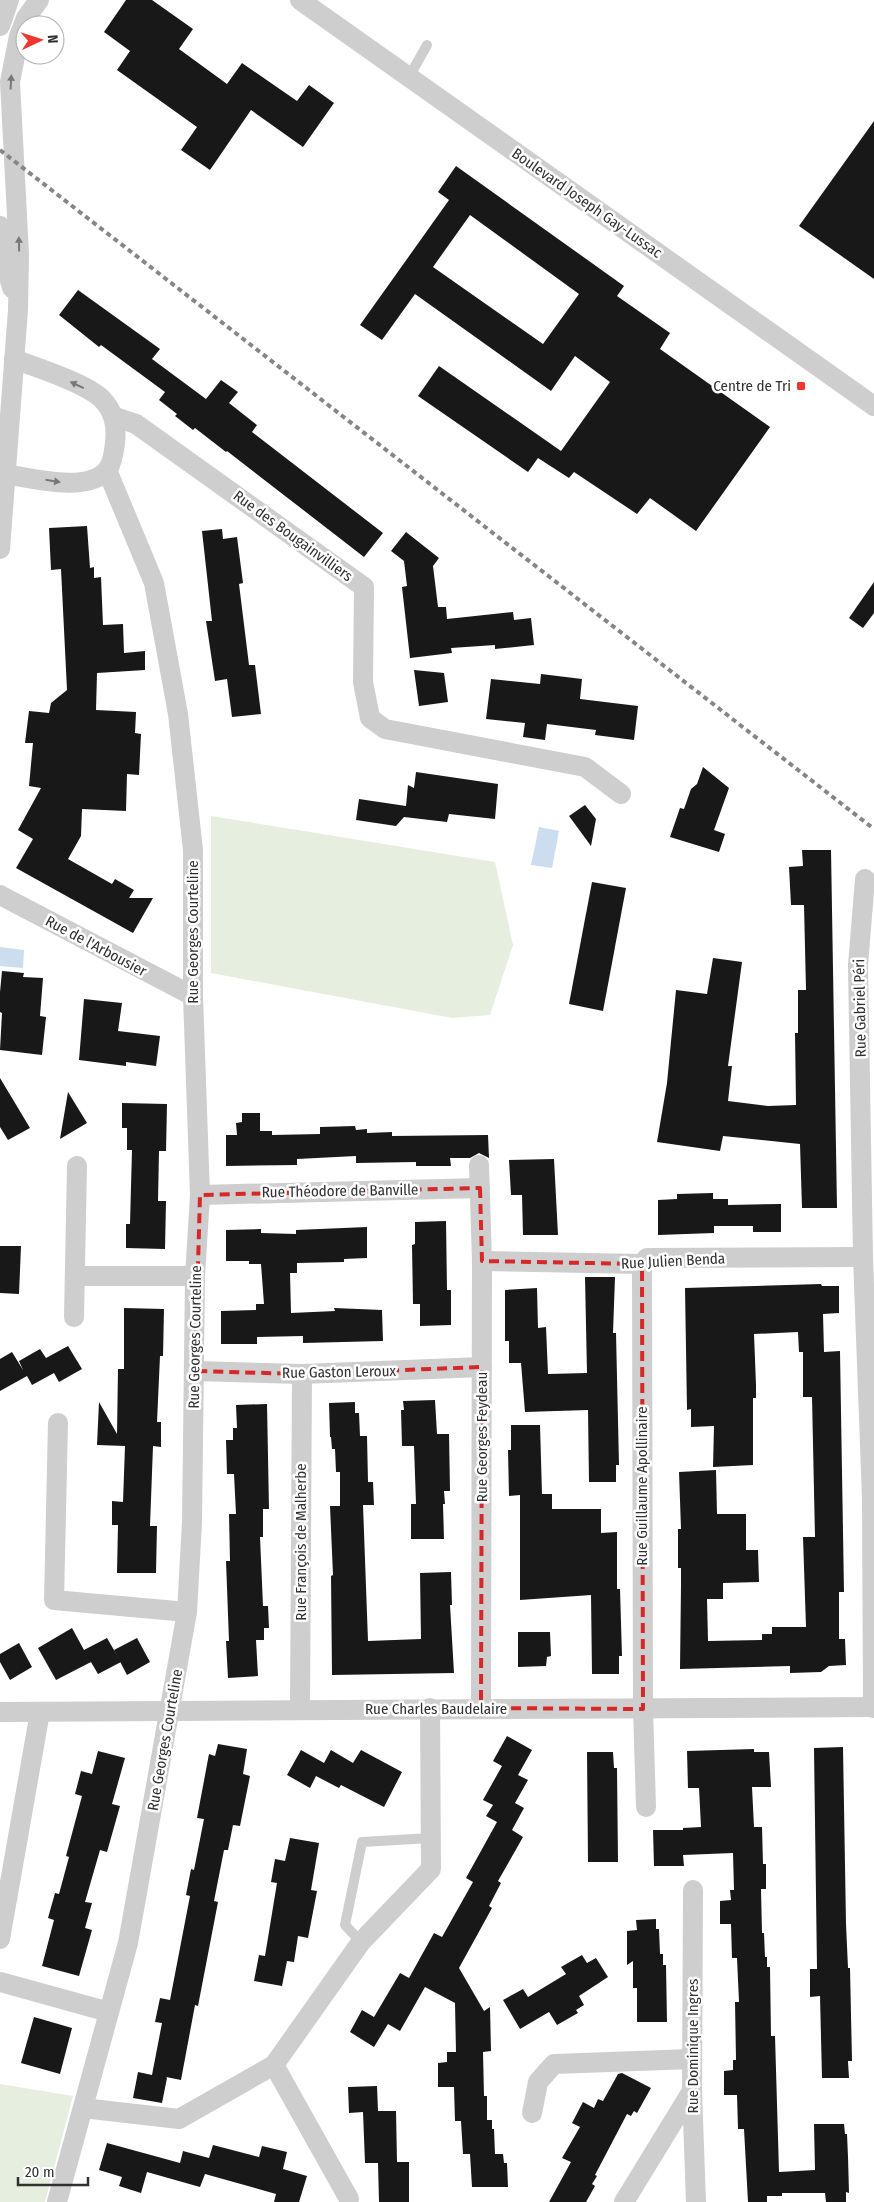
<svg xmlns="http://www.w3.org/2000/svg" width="874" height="2202" font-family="'Fira Sans Condensed',sans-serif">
<rect width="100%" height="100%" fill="#fff"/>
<!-- green -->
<g fill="#e6eedf">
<polygon points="211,816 495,862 513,945 490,1015 452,1018 211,973"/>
<polygon points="0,2084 73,2096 45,2202 0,2202"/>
</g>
<!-- water -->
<g fill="#cbddef">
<polygon points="539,827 559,831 552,868 531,865"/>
<polygon points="0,947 24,950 23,968 0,966"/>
</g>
<!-- building -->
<g fill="#181818" fill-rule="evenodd">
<polygon points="126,0 152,0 193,29 179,49 227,84 242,63 297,101 309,85 334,103 303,147 251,110 210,170 181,150 197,127 117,70 130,51 104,32"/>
<polygon points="874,121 874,279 799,226"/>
<path d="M456,166L624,286L617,296L670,333L660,349L770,427L696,531L650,498L637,514L574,472L569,478L538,458L528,472L418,396L439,366L561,451L610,382L575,356L551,391L415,294L382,340L360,325L449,200L438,192ZM470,215L579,294L543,344L433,267Z"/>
<polygon points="78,290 160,349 152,359 206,399 221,380 238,392 229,403 257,425 252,432 383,533 364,557 227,451 226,452 195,428 193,430 175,416 177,414 159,400 165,392 101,345 99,347 59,315"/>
<polygon points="87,526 90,568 94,567 94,578 101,577 103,625 123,624 124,653 145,651 145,670 97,673 96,710 136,712 135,733 141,734 139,775 127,774 126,811 82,809 81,836 68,859 112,884 115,879 134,890 129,898 153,898 133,933 16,868 33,839 18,830 41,788 29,786 33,743 25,743 29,711 49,713 51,703 67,690 61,569 51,570 49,528"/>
<polygon points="222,529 223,539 237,537 243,583 239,584 249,665 255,665 261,714 232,717 227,679 215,681 206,621 212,621 202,531"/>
<polygon points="406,532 439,558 433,566 438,607 446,607 447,619 513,612 514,620 531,618 534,645 495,649 495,645 451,648 452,653 410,658 402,587 407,586 404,561 391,551"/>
<polygon points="874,582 874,613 863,628 849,618"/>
<polygon points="414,670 444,673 448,702 419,706"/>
<polygon points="541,674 582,679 580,699 638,706 634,740 595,735 596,730 547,724 545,740 523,737 525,723 486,719 491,679 540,684"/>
<polygon points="703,767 729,788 714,830 725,834 719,852 670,837 680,808 684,809 691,789 697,784"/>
<polygon points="416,772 498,784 495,819 449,814 447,822 404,817 396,826 356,820 359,799 406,806 408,785 414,788"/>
<polygon points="585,805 596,819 591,846 569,816"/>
<polygon points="802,850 831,850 837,1208 802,1208 800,1144 723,1136 720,1151 657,1142 667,1083 676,990 707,994 713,958 742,962 728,1066 732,1066 728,1101 768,1106 796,1105 795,1033 798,1033 798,990 806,990 804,905 791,905 789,867 803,866"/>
<polygon points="592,882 626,888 603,1011 569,1004"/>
<polygon points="2,971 24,973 23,977 43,978 40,1016 46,1017 42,1055 0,1050 2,1013 0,1012 0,992"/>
<polygon points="84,999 122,1003 118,1031 160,1036 156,1066 126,1062 126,1066 79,1060"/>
<polygon points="0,1078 30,1128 8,1140 0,1127"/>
<polygon points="68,1092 87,1123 60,1139"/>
<polygon points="122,1103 167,1104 166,1151 159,1151 158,1201 166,1201 165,1249 126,1248 126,1224 130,1224 132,1150 127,1150 127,1128 122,1128"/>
<polygon points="242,1113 260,1113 260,1131 272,1131 272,1135 320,1134 320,1127 355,1126 356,1130 367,1129 367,1133 392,1132 392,1136 488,1135 489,1158 479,1153 470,1158 450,1158 451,1166 416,1166 416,1162 356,1163 356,1156 297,1159 297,1165 226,1166 226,1135 237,1135 236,1123 242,1122"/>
<polygon points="554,1159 558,1235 523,1235 522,1195 511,1195 509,1160"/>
<polygon points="713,1193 713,1199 728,1199 728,1205 781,1204 781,1232 753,1232 753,1226 714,1226 714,1233 658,1235 658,1200 677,1199 677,1194"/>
<polygon points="446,1221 447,1290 451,1290 451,1325 420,1326 420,1304 413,1304 412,1245 415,1244 415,1222"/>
<polygon points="367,1227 367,1258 344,1259 344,1262 297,1263 297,1273 290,1273 291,1313 335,1311 334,1308 382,1310 383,1341 303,1343 303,1336 257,1337 257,1344 221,1344 221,1311 256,1310 256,1304 264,1304 261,1264 249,1264 249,1261 226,1261 226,1230 261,1229 261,1233 296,1234 296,1230"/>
<polygon points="0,1246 21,1246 19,1294 0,1293"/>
<polygon points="585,1277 615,1277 613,1333 616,1333 619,1465 616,1465 616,1482 589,1482 588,1410 525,1412 521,1363 509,1363 509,1341 505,1341 505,1290 537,1288 538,1328 546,1327 548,1374 587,1373"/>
<polygon points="821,1284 822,1286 839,1286 839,1313 823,1314 824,1352 840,1351 844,1592 839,1592 839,1639 845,1639 846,1665 829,1666 821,1672 790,1673 790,1666 680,1669 681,1585 681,1568 678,1568 678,1529 681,1529 679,1472 716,1470 717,1514 746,1514 746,1550 758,1550 759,1582 723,1583 723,1599 707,1599 708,1641 762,1640 762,1634 772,1634 772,1627 806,1627 803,1537 815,1537 812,1397 803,1397 803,1352 799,1352 798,1332 754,1334 756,1385 756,1398 753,1398 753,1465 713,1467 714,1426 691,1427 691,1409 687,1410 685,1288"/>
<polygon points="124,1308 164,1309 163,1356 160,1356 157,1422 161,1422 161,1447 153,1446 150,1526 157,1526 156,1573 117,1573 118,1525 112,1525 112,1501 123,1502 125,1446 97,1445 99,1402 117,1434 118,1369 124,1369"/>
<polygon points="68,1346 82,1369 59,1382 54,1373 32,1385 27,1376 0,1391 0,1359 12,1352 23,1370 19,1361 40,1349 46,1358"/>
<polygon points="435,1400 437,1434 449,1434 450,1491 444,1491 445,1504 443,1504 444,1539 411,1539 411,1504 416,1504 414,1446 402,1446 401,1410 404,1410 403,1401"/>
<polygon points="355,1402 355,1413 359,1413 360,1436 367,1436 368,1482 373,1482 374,1505 363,1505 368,1641 421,1639 420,1573 451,1572 452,1605 450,1605 454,1673 332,1675 331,1576 333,1575 330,1506 340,1506 340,1472 336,1472 335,1449 332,1449 331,1437 330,1437 329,1403"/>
<polygon points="267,1404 269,1509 263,1509 263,1537 260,1537 263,1606 268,1606 269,1628 264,1628 264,1640 256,1640 258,1676 228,1678 226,1641 229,1641 226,1561 230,1561 229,1514 236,1514 234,1474 227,1474 226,1440 233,1440 233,1428 237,1428 236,1405"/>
<polygon points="511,1425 540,1425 542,1494 552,1494 552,1509 601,1509 601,1533 617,1532 617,1589 620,1589 622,1656 619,1656 619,1674 592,1674 591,1595 520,1600 520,1495 509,1496 508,1450 511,1450"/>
<polygon points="72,1628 84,1650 107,1638 121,1662 98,1674 88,1657 91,1662 56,1680 38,1648"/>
<polygon points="518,1632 550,1632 551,1656 547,1657 546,1666 518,1667"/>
<polygon points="137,1638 150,1662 127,1675 114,1650"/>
<polygon points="19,1643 32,1667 10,1680 0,1662 0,1654"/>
<polygon points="507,1736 532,1750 518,1775 528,1780 515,1803 524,1808 512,1830 523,1837 498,1881 501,1883 489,1906 492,1908 459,1968 484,2011 490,2007 491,2051 483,2052 484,2096 487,2096 487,2120 492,2120 492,2129 494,2129 495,2154 503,2154 504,2163 507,2163 508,2187 472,2187 470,2154 463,2154 461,2121 455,2121 454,2087 438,2087 438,2063 447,2062 447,2052 456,2052 455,2003 425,1987 400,2031 388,2024 374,2047 350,2032 362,2010 374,2017 400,1973 409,1978 434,1933 442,1937 473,1882 466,1878 497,1822 486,1816 493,1805 483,1800 502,1766 493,1761"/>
<polygon points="218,1744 247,1749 243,1774 250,1776 240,1826 233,1825 228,1850 224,1850 214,1901 218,1902 198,2006 195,2005 181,2080 166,2077 167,2078 162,2103 133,2098 138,2072 152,2075 162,2023 155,2022 160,1998 170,2000 190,1896 186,1895 191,1869 194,1870 204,1819 197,1818 209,1754 215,1756"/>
<polygon points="843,1747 846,1924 848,1968 850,1968 852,2061 848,2061 849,2078 822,2078 820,1996 810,1997 810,1969 817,1969 814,1748"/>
<polygon points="754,1749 754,1752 769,1752 771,1787 752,1787 754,1827 762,1827 763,1864 766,1864 766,1889 761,1889 762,1933 764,1933 765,1957 767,1957 767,1967 770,1967 771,2036 775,2036 779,2172 815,2170 814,2124 844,2124 845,2134 847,2134 848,2157 849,2193 846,2192 846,2202 826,2202 825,2193 782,2193 782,2196 767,2196 767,2202 748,2202 744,2129 738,2129 737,2095 724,2095 724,2071 733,2070 733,2060 736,2060 735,2002 739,2002 737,1958 732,1958 731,1924 720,1924 720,1901 731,1900 730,1890 734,1890 733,1853 683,1855 684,1866 654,1866 653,1830 683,1830 683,1828 701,1827 699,1788 688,1788 687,1751"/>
<polygon points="301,1750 324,1763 331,1750 353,1763 361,1750 402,1772 384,1807 341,1785 339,1788 316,1776 310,1788 287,1775"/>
<polygon points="98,1751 125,1758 112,1804 120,1806 107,1852 100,1850 85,1902 92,1903 85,1928 92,1930 79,1976 42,1966 54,1920 48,1918 55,1893 59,1894 69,1857 66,1856 82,1796 75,1794 81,1771 92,1774"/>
<polygon points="587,1752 613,1752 614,1768 617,1768 618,1862 588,1862"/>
<polygon points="290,1838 319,1843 311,1890 317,1891 308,1938 298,1936 294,1962 287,1961 282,1986 254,1981 259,1955 265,1956 277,1883 271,1882 275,1859 285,1861"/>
<polygon points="656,1919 656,1929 659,1929 660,1954 663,1954 663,1965 666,1965 667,2022 637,2022 637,1988 633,1988 633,1961 627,1965 627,1931 637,1930 636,1920"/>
<polygon points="582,1955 587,1963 596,1958 608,1977 579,1996 584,2005 576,2010 578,2013 557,2025 549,2012 520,2029 503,2000 523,1989 528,1997 566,1974 561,1967"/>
<polygon points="34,2017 72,2028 60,2074 21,2063"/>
<polygon points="622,2073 651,2088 637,2113 634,2111 631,2116 627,2114 595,2175 597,2176 592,2184 595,2186 586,2202 549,2202 571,2162 562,2158 580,2127 572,2123 583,2102 594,2108 598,2099 603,2101 618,2074"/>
<polygon points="377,2086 378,2111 396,2111 397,2162 409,2162 409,2202 379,2202 378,2163 365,2163 363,2112 349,2113 348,2087"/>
<polygon points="107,2143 180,2163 183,2151 209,2158 213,2145 259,2157 262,2146 287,2152 283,2169 307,2176 299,2202 274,2202 276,2194 205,2174 200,2187 147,2172 141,2193 119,2186 122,2177 99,2170"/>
</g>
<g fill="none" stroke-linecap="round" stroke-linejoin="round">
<!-- service -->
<g stroke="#cecece" stroke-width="10">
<polyline points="409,77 427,45"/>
<polyline points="361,1942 345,1925 362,1842 431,1838"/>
</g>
<!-- minor -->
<g stroke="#cecece" stroke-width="20">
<polyline points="300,0 874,406"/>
<polyline points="0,26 9,0"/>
<polyline points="0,226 4,258 12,288"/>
<polyline points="115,417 136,424 364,587 363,682 370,718 385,729 585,767 621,794"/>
<path d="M5,474C31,478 89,494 108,469C113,462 114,451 115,443C117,425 114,411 101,398C83,382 37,368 14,359"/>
<polyline points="0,549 18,310 19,254 10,82 19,36 26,18 39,0"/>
<polyline points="865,879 858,965 863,1257 872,1498 873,1708"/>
<polyline points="0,895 193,996"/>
<polyline points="479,1165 482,1261 481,1708"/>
<polyline points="200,1195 480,1188"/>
<polyline points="482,1261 642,1264 647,1258 863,1257"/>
<polyline points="642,1264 643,1709 646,1807"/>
<polyline points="75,1276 195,1276"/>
<polyline points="74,1317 77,1166"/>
<polyline points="195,1371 302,1374 482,1367"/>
<polyline points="58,1423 54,1600 187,1612"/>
<polyline points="300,1709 302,1374"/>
<polyline points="0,1712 874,1707"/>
<polyline points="693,1890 692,2091 696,2202"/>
<polyline points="0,1939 40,1712"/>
<polyline points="0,1982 109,2012"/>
<polyline points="274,2065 349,2199"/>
<polyline points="83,2108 179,2119 274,2065 361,1942 431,1869 430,1708"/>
<polyline points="532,2113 538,2082 554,2064 692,2059"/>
<polyline points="57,2202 128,1943 187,1612 192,1522 195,1276 200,1195 193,996 193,850 178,714 154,583 107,470"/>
<polyline points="624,2202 692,2091"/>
</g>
<!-- rail -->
<polyline stroke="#868686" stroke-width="4" stroke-dasharray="5 4" stroke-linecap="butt" points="0,150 874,829"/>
</g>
<!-- one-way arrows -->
<defs><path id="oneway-solid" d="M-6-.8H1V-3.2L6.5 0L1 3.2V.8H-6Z" transform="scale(1.25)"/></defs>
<g fill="#787878">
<use href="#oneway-solid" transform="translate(11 82) rotate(-87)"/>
<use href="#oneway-solid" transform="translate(19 244) rotate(-91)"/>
<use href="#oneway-solid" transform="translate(77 385) rotate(-155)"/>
<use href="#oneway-solid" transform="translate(53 481) rotate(9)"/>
</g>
<!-- marked area -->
<path fill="none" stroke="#d62828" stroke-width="4" stroke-dasharray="10 6" stroke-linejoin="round" d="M480,1188L482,1261L642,1264L643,1709L481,1708L482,1367L302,1374L195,1371L200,1195Z"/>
<!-- markers -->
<rect fill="#ee362e" stroke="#fff" stroke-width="2" x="796" y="381" width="10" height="10" rx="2.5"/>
<g text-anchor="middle" stroke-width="5" stroke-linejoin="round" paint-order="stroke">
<!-- street labels -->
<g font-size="15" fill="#313131" stroke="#fff">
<text transform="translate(587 203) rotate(35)" y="5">Boulevard Joseph Gay-Lussac</text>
<text transform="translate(293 536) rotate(36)" y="5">Rue des Bougainvilliers</text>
<text transform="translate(193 932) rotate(-90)" y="5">Rue Georges Courteline</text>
<text transform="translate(96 946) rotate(28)" y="5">Rue de l'Arbousier</text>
<text transform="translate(860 1008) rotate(-91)" y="5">Rue Gabriel Péri</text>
<text transform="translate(340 1191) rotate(-1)" y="5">Rue Théodore de Banville</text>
<text transform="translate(673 1261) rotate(-3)" y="5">Rue Julien Benda</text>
<text transform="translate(195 1337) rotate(-89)" y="5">Rue Georges Courteline</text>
<text transform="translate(339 1372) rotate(-1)" y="5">Rue Gaston Leroux</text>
<text transform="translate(482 1437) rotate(-90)" y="5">Rue Georges Feydeau</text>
<text transform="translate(642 1486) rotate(-90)" y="5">Rue Guillaume Apollinaire</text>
<text transform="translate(301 1542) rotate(-90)" y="5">Rue François de Malherbe</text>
<text x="436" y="1714">Rue Charles Baudelaire</text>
<text transform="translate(165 1740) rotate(-80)" y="5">Rue Georges Courteline</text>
<text transform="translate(693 2046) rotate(-90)" y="5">Rue Dominique Ingres</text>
</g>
<!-- poi labels -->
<g font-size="15" fill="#313131" stroke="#fff" text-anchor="end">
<text x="791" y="391">Centre de Tri</text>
</g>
</g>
<!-- north arrow -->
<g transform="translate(40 40) rotate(86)"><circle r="24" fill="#ffffff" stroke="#adadad"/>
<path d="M0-4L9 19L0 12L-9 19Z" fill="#ee362e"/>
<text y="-8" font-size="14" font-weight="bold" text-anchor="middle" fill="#313131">N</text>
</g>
<!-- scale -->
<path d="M18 2177v8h70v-8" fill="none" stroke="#313131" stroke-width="2.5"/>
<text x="25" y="2177" font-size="15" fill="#313131" stroke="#ffffff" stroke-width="4" paint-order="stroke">20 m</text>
</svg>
